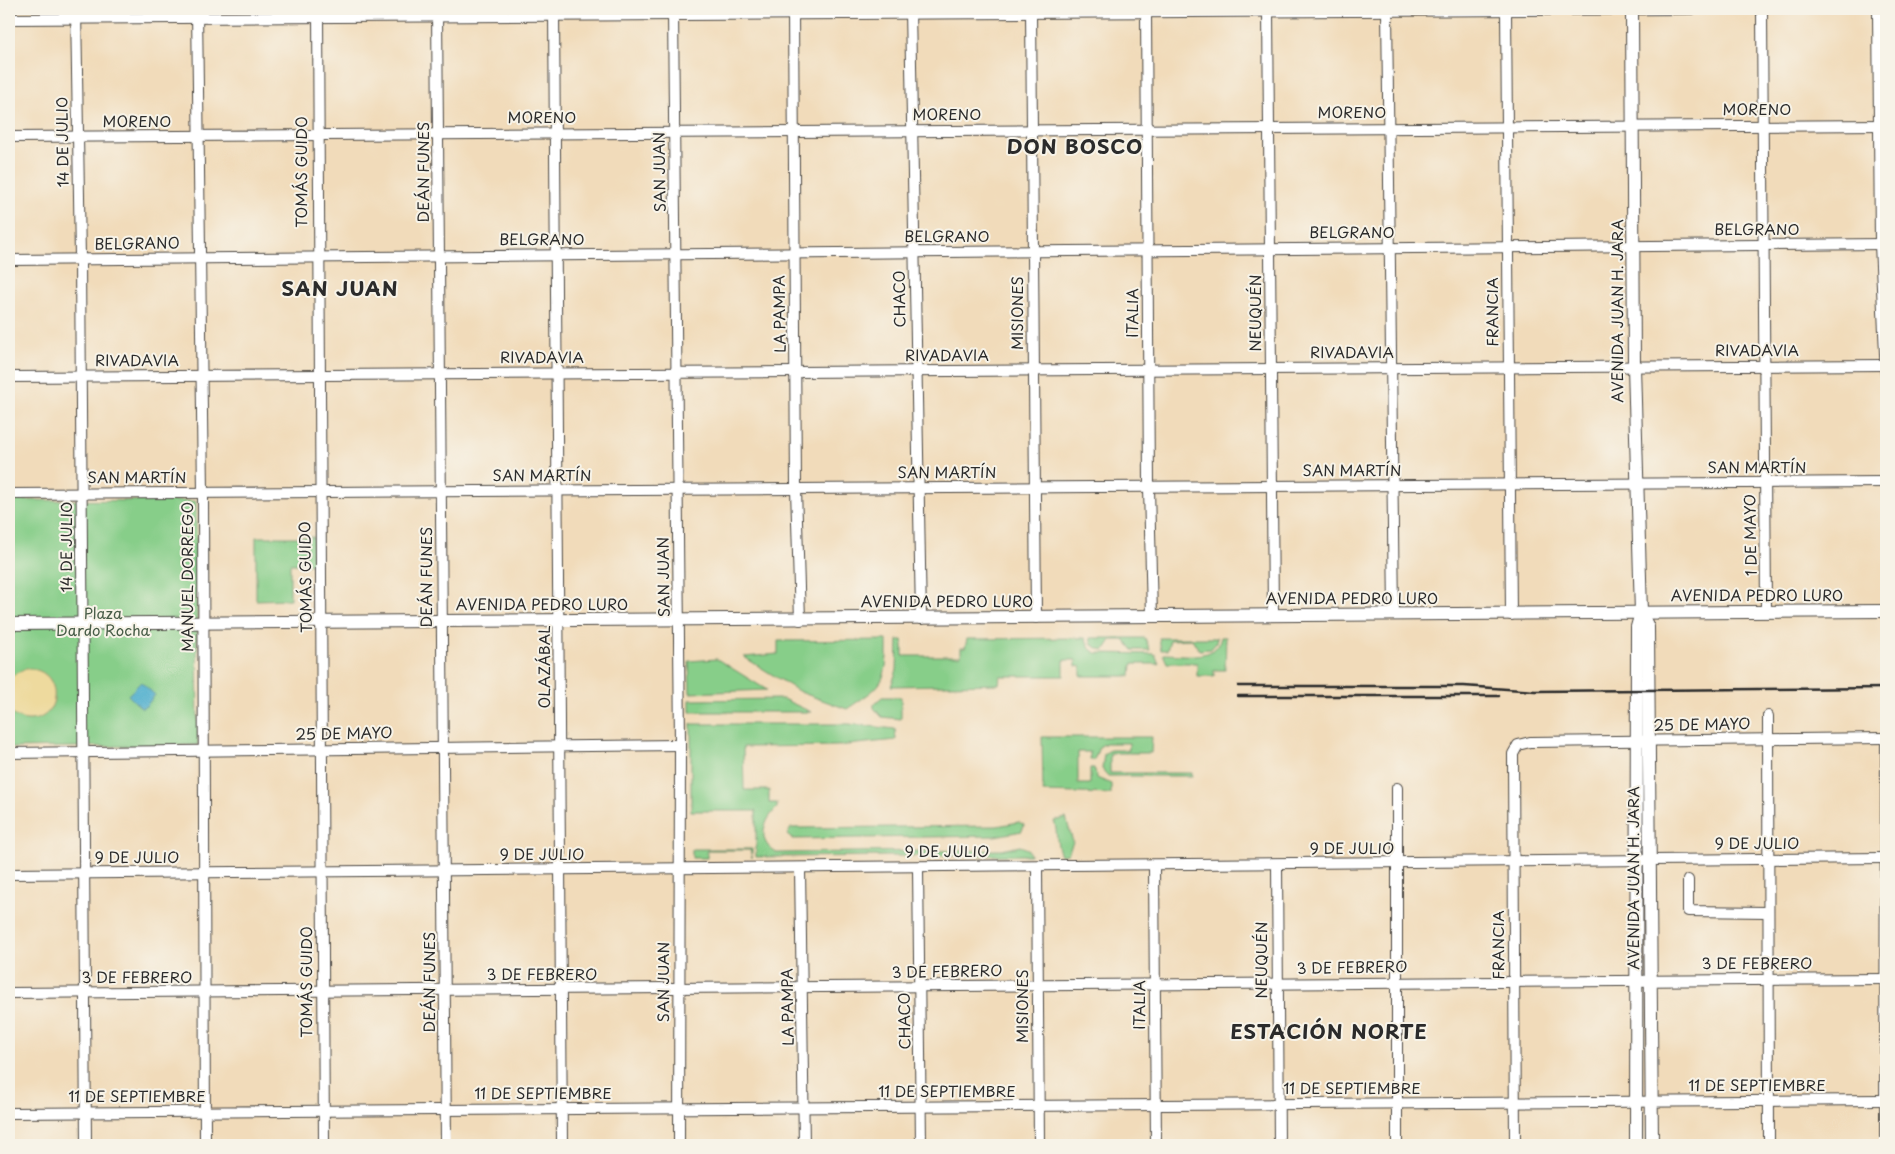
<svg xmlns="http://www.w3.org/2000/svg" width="1895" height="1154" font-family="'Playpen Sans',sans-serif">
<rect width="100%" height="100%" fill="#f7f3e8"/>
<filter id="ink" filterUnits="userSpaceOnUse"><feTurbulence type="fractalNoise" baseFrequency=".02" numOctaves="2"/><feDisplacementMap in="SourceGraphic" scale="10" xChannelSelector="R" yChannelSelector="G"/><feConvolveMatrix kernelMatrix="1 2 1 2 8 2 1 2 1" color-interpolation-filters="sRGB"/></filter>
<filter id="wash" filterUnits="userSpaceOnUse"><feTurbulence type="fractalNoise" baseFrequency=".0096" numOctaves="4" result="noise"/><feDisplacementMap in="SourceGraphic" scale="20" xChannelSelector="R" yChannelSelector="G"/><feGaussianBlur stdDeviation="1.12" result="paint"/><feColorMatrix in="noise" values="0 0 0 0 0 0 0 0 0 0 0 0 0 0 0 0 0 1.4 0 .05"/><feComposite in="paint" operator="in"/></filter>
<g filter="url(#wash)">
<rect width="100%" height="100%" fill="#f1dbba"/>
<!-- green -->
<g fill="#87ce89" stroke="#597c5a">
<polygon points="9,500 196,501 198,745 9,748"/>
<polygon points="256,537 314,537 314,564 290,564 290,599 256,600"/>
<path d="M1221,637H1226L1225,670H1214V676H1197V663H1167L1163,654C1181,654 1217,662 1221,637Z"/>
<polygon points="1085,638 1090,649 1096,653 1155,654 1159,664 1132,664 1131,676 1081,676 1081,667 1076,666 1076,660 1064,660 1064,676 1000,676 999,684 891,686 897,670 898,640 903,640 903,656 961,656 961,648 965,648 967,639"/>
<polygon points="1090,638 1145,638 1150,650 1133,650 1125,640 1111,640 1104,651 1092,645"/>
<polygon points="1159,638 1217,638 1216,643 1211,649 1199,650 1192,639 1170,640 1167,650 1161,650"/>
<path d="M887,640C888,684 882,685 847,709L800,692L744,657L778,654V641Z"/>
<polygon points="717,659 767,690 690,693 689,661"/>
<polygon points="882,697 901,697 901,719 882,717 874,708 874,704"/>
<polygon points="783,699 811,712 690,712 690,700"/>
<path d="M691,724H849L895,729L896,740L837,746L743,747L744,790H769V803H777V808C763,821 756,842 777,853L1002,850L1020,846L1028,849L1030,855L756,857V811H691Z"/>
<polygon points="1042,737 1152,737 1151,753 1110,753 1110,773 1192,773 1192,776 1108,776 1102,769 1104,754 1110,750 1129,750 1129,743 1106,743 1099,747 1094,760 1090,760 1090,752 1078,752 1078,784 1090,784 1090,768 1094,768 1097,778 1111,784 1111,794 1043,792"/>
<path d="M1066,818L1073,842L1068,854L1061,855C1055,842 1058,832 1054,821Z"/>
<polygon points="1019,822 1024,825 1022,831 995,836 792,839 787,835 791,828 997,826"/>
<polygon points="692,849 752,849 752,858 750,850 707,850 707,858 692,858"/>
</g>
<!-- sand -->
<path fill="#eeda9e" stroke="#8c8264" d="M24,669C63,665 64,720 29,720C21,720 14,717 9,710V678Z"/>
<!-- water -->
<polygon fill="#4fafce" stroke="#3d6d7c" points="141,682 155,695 146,706 141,708 128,695"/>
</g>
<g filter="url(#ink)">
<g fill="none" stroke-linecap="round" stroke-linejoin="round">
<defs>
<g id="minor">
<polyline points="76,9 80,259 86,1145"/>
<polyline points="197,9 203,493 205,1145"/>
<polyline points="318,9 324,1145"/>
<polyline points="437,9 446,1145"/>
<polyline points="554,9 562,1145"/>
<polyline points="673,9 680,745 679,1145"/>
<polyline points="793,9 796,489 800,620"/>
<polyline points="910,9 921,619"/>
<polyline points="1031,9 1036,618"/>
<polyline points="1146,9 1149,487 1152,617"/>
<polyline points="1268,9 1273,616"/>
<polyline points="1387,9 1394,615"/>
<polyline points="1506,9 1511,615"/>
<polyline points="1762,9 1766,612"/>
<polyline points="1878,9 1880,244 1886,376"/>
<polyline points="9,19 1692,9"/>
<polyline points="9,137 1886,125"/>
<polyline points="9,260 1886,244"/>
<polyline points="9,377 1886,365"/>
<polyline points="9,494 1886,482"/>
<polyline points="1768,716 1769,1145"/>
<polyline points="9,753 680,745"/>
<polyline points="1277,864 1279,1145"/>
<polyline points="1154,865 1156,1145"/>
<polyline points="1037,866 1039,1145"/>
<polyline points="918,867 921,1145"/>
<polyline points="800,868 804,1145"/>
<polyline points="9,874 1886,858"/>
<polyline points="1688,880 1688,911 1767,912"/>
<polyline points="9,993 1886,979"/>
<polyline points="9,1113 1886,1100"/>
<polyline points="1397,1145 1397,788"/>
<polyline points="1515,1145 1513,754 1518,745 1530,742 1886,738"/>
<polyline points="1885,1145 1886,738"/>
</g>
<g id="major">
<polyline points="1632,9 1634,366 1641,613 1637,627 1636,1145"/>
<polyline points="1641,613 1648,627 1652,1145"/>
<polyline points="9,624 1886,611"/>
</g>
</defs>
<!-- minor casing -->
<use href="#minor" stroke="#494540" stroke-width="12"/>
<!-- major casing -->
<use href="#major" stroke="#494540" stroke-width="14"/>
<!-- minor -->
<use href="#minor" stroke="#fff" stroke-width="10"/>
<!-- major -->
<use href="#major" stroke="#fff" stroke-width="12"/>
<!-- rail -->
<g stroke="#2b2b2b" stroke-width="2.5">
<polyline points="1238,686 1464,686 1535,691 1886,688"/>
<polyline points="1238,696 1499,696"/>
</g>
</g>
</g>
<g text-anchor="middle" stroke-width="4" stroke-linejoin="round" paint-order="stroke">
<!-- street labels -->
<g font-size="15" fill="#2b2b2b" stroke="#f7f3e8">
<text x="1757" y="115">MORENO</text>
<text x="1352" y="118">MORENO</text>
<text x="947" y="120">MORENO</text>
<text x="542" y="123">MORENO</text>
<text x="137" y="127">MORENO</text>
<text transform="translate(63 142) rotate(-91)" y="5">14 DE JULIO</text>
<text transform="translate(302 172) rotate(-90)" y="5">TOMÁS GUIDO</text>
<text transform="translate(424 172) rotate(-90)" y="5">DEÁN FUNES</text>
<text transform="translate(660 172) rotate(-91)" y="5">SAN JUAN</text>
<text x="1757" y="235">BELGRANO</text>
<text x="1352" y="238">BELGRANO</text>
<text x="947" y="242">BELGRANO</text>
<text x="542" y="245">BELGRANO</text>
<text transform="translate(137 244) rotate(-1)" y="5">BELGRANO</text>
<text transform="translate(900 299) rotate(-91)" y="5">CHACO</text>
<text transform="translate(1618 311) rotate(-90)" y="5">AVENIDA JUAN H. JARA</text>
<text transform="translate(1493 312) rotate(-90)" y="5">FRANCIA</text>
<text transform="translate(1018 313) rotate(-90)" y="5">MISIONES</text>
<text transform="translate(1133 313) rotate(-90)" y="5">ITALIA</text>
<text transform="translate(1256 313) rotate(-90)" y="5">NEUQUÉN</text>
<text transform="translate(780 314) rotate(-91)" y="5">LA PAMPA</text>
<text x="1757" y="356">RIVADAVIA</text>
<text x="1352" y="358">RIVADAVIA</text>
<text x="947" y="361">RIVADAVIA</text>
<text x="542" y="363">RIVADAVIA</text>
<text x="137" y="366">RIVADAVIA</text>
<text x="1757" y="473">SAN MARTÍN</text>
<text x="1352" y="476">SAN MARTÍN</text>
<text x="947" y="478">SAN MARTÍN</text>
<text x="542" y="481">SAN MARTÍN</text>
<text x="137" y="483">SAN MARTÍN</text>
<text transform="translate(1751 535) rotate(-91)" y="5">1 DE MAYO</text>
<text transform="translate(67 547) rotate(-90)" y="5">14 DE JULIO</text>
<text transform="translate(188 577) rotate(-90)" y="5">MANUEL DORREGO</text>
<text transform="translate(306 577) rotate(-91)" y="5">TOMÁS GUIDO</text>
<text transform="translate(427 577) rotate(-90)" y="5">DEÁN FUNES</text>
<text transform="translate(664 577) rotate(-91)" y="5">SAN JUAN</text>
<text x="1757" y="601">AVENIDA PEDRO LURO</text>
<text x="1352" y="604">AVENIDA PEDRO LURO</text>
<text x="947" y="607">AVENIDA PEDRO LURO</text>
<text x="542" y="610">AVENIDA PEDRO LURO</text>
<text transform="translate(545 667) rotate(-90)" y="5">OLAZÁBAL</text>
<text transform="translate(1702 725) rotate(-1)" y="5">25 DE MAYO</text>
<text transform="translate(344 734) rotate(-1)" y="5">25 DE MAYO</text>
<text x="1757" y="849">9 DE JULIO</text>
<text x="1352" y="854">9 DE JULIO</text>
<text x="947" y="857">9 DE JULIO</text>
<text x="542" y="860">9 DE JULIO</text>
<text x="137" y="863">9 DE JULIO</text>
<text transform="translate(1634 878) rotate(-90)" y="5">AVENIDA JUAN H. JARA</text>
<text transform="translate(1499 945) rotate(-90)" y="5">FRANCIA</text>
<text transform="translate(1262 960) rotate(-90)" y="5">NEUQUÉN</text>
<text x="1757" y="969">3 DE FEBRERO</text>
<text transform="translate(1352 968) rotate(-1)" y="5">3 DE FEBRERO</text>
<text transform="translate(947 972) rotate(-1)" y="5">3 DE FEBRERO</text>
<text x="542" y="980">3 DE FEBRERO</text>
<text x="137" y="983">3 DE FEBRERO</text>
<text transform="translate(307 982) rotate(-90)" y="5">TOMÁS GUIDO</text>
<text transform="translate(430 982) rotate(-90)" y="5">DEÁN FUNES</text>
<text transform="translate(664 982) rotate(-90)" y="5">SAN JUAN</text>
<text transform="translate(1140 1005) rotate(-90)" y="5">ITALIA</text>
<text transform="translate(1023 1006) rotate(-90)" y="5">MISIONES</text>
<text transform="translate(788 1007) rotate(-91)" y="5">LA PAMPA</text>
<text transform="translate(905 1021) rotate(-91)" y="5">CHACO</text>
<text x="1757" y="1091">11 DE SEPTIEMBRE</text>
<text x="1352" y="1094">11 DE SEPTIEMBRE</text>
<text x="947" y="1097">11 DE SEPTIEMBRE</text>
<text x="543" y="1099">11 DE SEPTIEMBRE</text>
<text x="137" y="1102">11 DE SEPTIEMBRE</text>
</g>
<!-- park labels -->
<g font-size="15" fill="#475c47" stroke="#f7f3e8">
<text x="103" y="619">Plaza<tspan x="103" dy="17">Dardo Rocha</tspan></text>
</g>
<!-- district labels -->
<g font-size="20" font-weight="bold" letter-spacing="1" fill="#2b2b2b" stroke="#f7f3e8">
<text x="1075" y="154">DON BOSCO</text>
<text x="340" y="296">SAN JUAN</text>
<text x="1329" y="1039">ESTACIÓN NORTE</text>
</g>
</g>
<!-- margin -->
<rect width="1895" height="1154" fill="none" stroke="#f7f3e8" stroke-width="30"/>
</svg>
